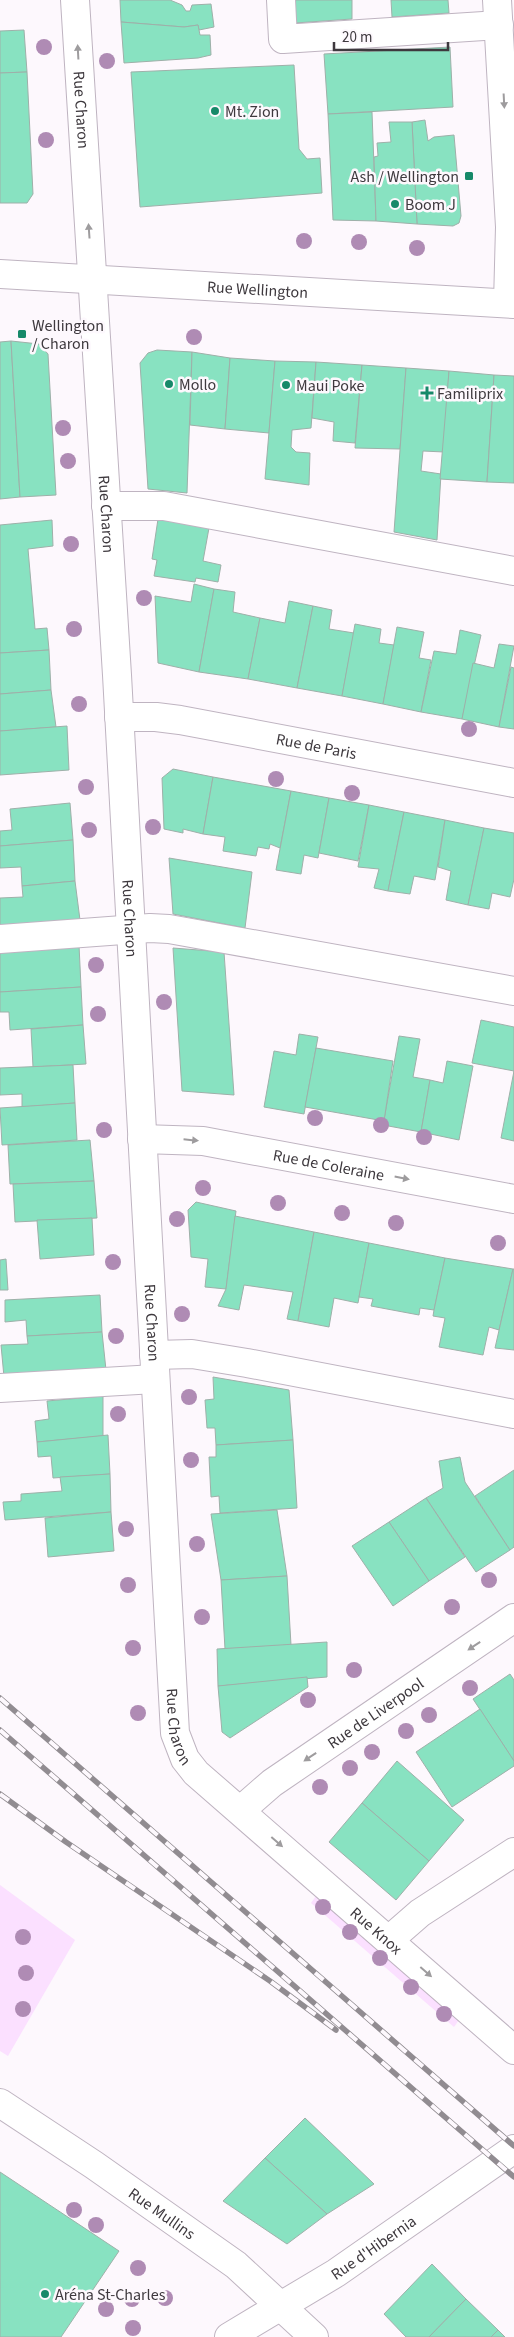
<svg xmlns="http://www.w3.org/2000/svg" width="514" height="2337" font-family="'Source Sans 3',sans-serif">
<rect width="100%" height="100%" fill="#fdf8fd"/>
<!-- green -->
<g fill="#fbe0ff">
<polygon points="0,1885 75,1940 8,2056 0,2051"/>
<polygon points="316,1896 459,2020 454,2027 311,1903"/>
</g>
<!-- building -->
<g fill="#88e2c1" stroke="#9eb0a9">
<polygon points="120,0 170,0 182,5 186,11 190,11 192,5 211,4 214,27 199,30 198,25 184,27 121,22"/>
<polygon points="294,0 352,0 352,19 295,23"/>
<polygon points="391,0 448,0 449,13 392,17"/>
<polygon points="121,22 184,27 198,25 200,35 210,35 211,55 198,58 124,63"/>
<polygon points="24,30 27,72 0,73 0,31"/>
<polygon points="450,47 453,107 328,114 324,54"/>
<polygon points="294,65 299,149 307,159 320,158 322,193 140,207 131,72"/>
<polygon points="27,72 33,194 27,203 0,203 0,73"/>
<polygon points="372,112 376,221 333,220 328,114"/>
<polygon points="425,120 428,141 434,137 454,135 461,216 459,223 453,226 417,224 412,122"/>
<polygon points="389,122 412,122 417,224 376,221 374,157 378,156 377,143 391,142"/>
<polygon points="11,341 20,497 0,499 0,342"/>
<polygon points="11,341 39,344 48,354 56,495 20,497"/>
<polygon points="157,350 192,352 187,493 148,489 140,363 148,353"/>
<polygon points="192,352 230,358 225,429 190,425"/>
<polygon points="230,358 275,361 269,433 225,429"/>
<polygon points="275,361 316,362 311,428 292,430 291,447 296,452 310,453 309,485 265,479"/>
<polygon points="316,362 362,365 355,443 333,441 334,422 312,418"/>
<polygon points="362,365 406,368 400,449 355,448"/>
<polygon points="406,368 449,371 444,452 423,451 421,471 441,474 437,540 394,532"/>
<polygon points="449,371 494,375 487,482 440,479"/>
<polygon points="494,375 514,376 514,483 487,482"/>
<polygon points="158,519 209,528 203,561 221,565 218,582 196,578 195,582 154,576 157,560 152,559"/>
<polygon points="52,520 53,546 28,549 35,629 47,628 49,650 0,653 0,525"/>
<polygon points="194,584 214,589 199,672 158,663 155,596 191,602"/>
<polygon points="214,589 235,592 233,612 260,618 248,679 199,672"/>
<polygon points="289,601 313,606 297,688 248,679 260,618 285,623"/>
<polygon points="313,606 332,610 329,629 354,633 342,696 297,688"/>
<polygon points="355,624 381,629 379,643 394,645 383,704 342,696"/>
<polygon points="397,627 424,632 419,658 431,660 421,712 383,704"/>
<polygon points="460,630 481,635 462,719 421,712 434,651 456,654"/>
<polygon points="499,644 514,646 499,727 462,719 473,663 494,668"/>
<polygon points="49,650 51,690 0,694 0,653"/>
<polygon points="511,667 514,668 514,729 499,727"/>
<polygon points="51,690 56,727 0,731 0,694"/>
<polygon points="67,726 69,770 0,775 0,731"/>
<polygon points="173,769 213,777 203,834 183,829 183,833 164,829 162,778"/>
<polygon points="213,777 291,791 280,848 270,844 269,849 258,847 256,856 223,851 225,837 203,834"/>
<polygon points="291,791 329,798 318,858 304,855 301,874 276,870"/>
<polygon points="329,798 369,805 358,861 319,853"/>
<polygon points="70,803 73,840 0,846 0,831 12,830 10,809"/>
<polygon points="369,805 404,812 388,891 374,888 379,869 358,867"/>
<polygon points="404,812 445,820 435,880 414,876 410,894 388,891"/>
<polygon points="445,820 484,828 468,905 446,900 451,871 438,867"/>
<polygon points="484,828 514,833 514,879 510,897 492,893 489,909 468,905"/>
<polygon points="73,840 75,881 22,886 21,867 0,868 0,846"/>
<polygon points="169,858 252,872 245,928 173,914"/>
<polygon points="75,881 80,920 0,925 0,898 23,897 22,886"/>
<polygon points="79,945 81,987 0,992 0,950"/>
<polygon points="173,948 224,952 234,1095 182,1091"/>
<polygon points="81,987 83,1025 10,1030 9,1012 0,1012 0,992"/>
<polygon points="481,1020 514,1027 514,1071 472,1063"/>
<polygon points="83,1025 86,1064 33,1067 31,1029"/>
<polygon points="299,1034 318,1037 304,1114 264,1107 274,1051 296,1055"/>
<polygon points="399,1036 420,1039 413,1077 430,1080 421,1132 383,1125"/>
<polygon points="316,1048 393,1061 384,1121 305,1107"/>
<polygon points="447,1061 473,1066 459,1140 421,1132 430,1080 443,1083"/>
<polygon points="73,1065 75,1103 22,1107 22,1094 0,1095 0,1068"/>
<polygon points="514,1071 514,1141 501,1138"/>
<polygon points="75,1103 77,1140 2,1145 0,1108"/>
<polygon points="90,1140 94,1181 10,1184 8,1145"/>
<polygon points="94,1181 97,1218 15,1222 13,1184"/>
<polygon points="196,1202 236,1211 226,1289 205,1287 208,1259 191,1257 188,1210"/>
<polygon points="235,1216 314,1232 298,1321 287,1319 293,1292 244,1285 239,1310 218,1306 226,1289"/>
<polygon points="92,1218 94,1255 40,1259 37,1220"/>
<polygon points="314,1232 369,1243 358,1303 334,1298 329,1327 298,1321"/>
<polygon points="369,1243 445,1258 434,1310 420,1308 419,1315 371,1306 373,1299 359,1297"/>
<polygon points="445,1258 513,1269 499,1330 489,1327 483,1355 439,1347 445,1318 433,1316 434,1310"/>
<polygon points="6,1259 8,1290 0,1290 0,1260"/>
<polygon points="513,1269 514,1269 514,1350 495,1348"/>
<polygon points="100,1295 102,1332 27,1336 26,1320 5,1322 5,1300"/>
<polygon points="102,1332 106,1370 4,1377 1,1345 28,1344 27,1336"/>
<polygon points="213,1377 289,1390 293,1440 216,1445 215,1428 207,1428 205,1400 214,1399"/>
<polygon points="103,1396 103,1436 37,1442 35,1421 49,1419 47,1401"/>
<polygon points="108,1435 110,1474 53,1478 51,1456 38,1457 37,1442"/>
<polygon points="293,1440 297,1508 220,1513 219,1496 211,1497 209,1457 216,1457 216,1445"/>
<polygon points="460,1457 465,1482 510,1550 476,1572 426,1498 443,1488 439,1461"/>
<polygon points="514,1470 514,1547 510,1550 475,1496"/>
<polygon points="110,1474 111,1512 5,1520 3,1502 21,1501 21,1494 62,1491 60,1477"/>
<polygon points="426,1498 465,1557 429,1581 389,1522"/>
<polygon points="277,1510 287,1576 221,1580 211,1514"/>
<polygon points="111,1512 114,1551 48,1557 45,1518"/>
<polygon points="389,1522 429,1581 393,1606 352,1546"/>
<polygon points="287,1576 291,1645 225,1649 221,1580"/>
<polygon points="327,1642 327,1677 218,1686 217,1649"/>
<polygon points="510,1674 514,1680 514,1761 473,1699"/>
<polygon points="307,1677 308,1687 230,1738 222,1732 218,1686"/>
<polygon points="480,1709 514,1761 514,1766 452,1807 416,1752"/>
<polygon points="397,1761 464,1820 429,1861 362,1803"/>
<polygon points="362,1803 429,1861 396,1900 329,1842"/>
<polygon points="305,2118 374,2184 327,2214 265,2158"/>
<polygon points="265,2158 327,2214 287,2244 223,2201"/>
<polygon points="0,2172 119,2251 61,2337 0,2337"/>
<polygon points="432,2264 466,2299 429,2337 406,2337 384,2314"/>
<polygon points="466,2299 498,2330 491,2337 429,2337"/>
<polygon points="498,2330 505,2337 491,2337"/>
</g>
<g fill="none" stroke-linecap="round" stroke-linejoin="round">
<defs>
<g id="minor">
<path id="s1" d="M75,0L117,675L175,1733L185,1759L196,1773L514,2050"/>
<polyline points="281,0 283,39 499,25"/>
<polyline points="497,0 510,227 508,303"/>
<polyline points="106,506 164,506 514,571"/>
<path id="s2" d="M119,717H156L180,720L514,783"/>
<polyline points="0,939 150,928 169,929 514,991"/>
<path id="s3" d="M142,1139L203,1141L514,1199"/>
<polyline points="154,1355 192,1354 247,1363 514,1414"/>
<polyline points="0,1388 155,1379"/>
<path id="s4" d="M241,1810L272,1783L514,1618"/>
<polyline points="389,1940 420,1913 514,1852"/>
<path id="s5" d="M0,2103L94,2165L236,2265L314,2337"/>
<path id="s6" d="M229,2337L336,2273L514,2149"/>
</g>
<g id="major">
<path id="s7" d="M0,274L514,304"/>
</g>
</defs>
<!-- minor casing -->
<use href="#minor" stroke="#bfb4c1" stroke-width="30"/>
<!-- major casing -->
<use href="#major" stroke="#bfb4c1" stroke-width="30"/>
<!-- minor -->
<use href="#minor" stroke="#fff" stroke-width="28"/>
<!-- major -->
<use href="#major" stroke="#fff" stroke-width="28"/>
<defs>
<g id="rail">
<polyline points="0,1698 514,2146"/>
<polyline points="0,1730 514,2177"/>
<polyline points="0,1794 66,1842 270,1981 336,2030"/>
</g>
</defs>
<!-- rail casing -->
<use href="#rail" stroke="#918c91" stroke-width="5.5"/>
<!-- rail -->
<use href="#rail" stroke="#fdf8fd" stroke-width="4" stroke-dasharray="11" stroke-linecap="butt"/>
</g>
<!-- trees -->
<g fill="#af8bb4">
<circle cx="44" cy="47" r="8"/>
<circle cx="107" cy="61" r="8"/>
<circle cx="46" cy="140" r="8"/>
<circle cx="304" cy="241" r="8"/>
<circle cx="359" cy="242" r="8"/>
<circle cx="417" cy="248" r="8"/>
<circle cx="194" cy="337" r="8"/>
<circle cx="63" cy="428" r="8"/>
<circle cx="68" cy="461" r="8"/>
<circle cx="71" cy="544" r="8"/>
<circle cx="144" cy="598" r="8"/>
<circle cx="74" cy="629" r="8"/>
<circle cx="79" cy="704" r="8"/>
<circle cx="469" cy="729" r="8"/>
<circle cx="276" cy="779" r="8"/>
<circle cx="86" cy="787" r="8"/>
<circle cx="352" cy="793" r="8"/>
<circle cx="153" cy="827" r="8"/>
<circle cx="89" cy="830" r="8"/>
<circle cx="96" cy="965" r="8"/>
<circle cx="164" cy="1002" r="8"/>
<circle cx="98" cy="1014" r="8"/>
<circle cx="315" cy="1118" r="8"/>
<circle cx="381" cy="1125" r="8"/>
<circle cx="104" cy="1130" r="8"/>
<circle cx="424" cy="1137" r="8"/>
<circle cx="203" cy="1188" r="8"/>
<circle cx="278" cy="1203" r="8"/>
<circle cx="342" cy="1213" r="8"/>
<circle cx="177" cy="1219" r="8"/>
<circle cx="396" cy="1223" r="8"/>
<circle cx="498" cy="1243" r="8"/>
<circle cx="113" cy="1262" r="8"/>
<circle cx="182" cy="1314" r="8"/>
<circle cx="116" cy="1336" r="8"/>
<circle cx="189" cy="1397" r="8"/>
<circle cx="118" cy="1414" r="8"/>
<circle cx="191" cy="1460" r="8"/>
<circle cx="126" cy="1529" r="8"/>
<circle cx="197" cy="1544" r="8"/>
<circle cx="489" cy="1580" r="8"/>
<circle cx="128" cy="1585" r="8"/>
<circle cx="452" cy="1607" r="8"/>
<circle cx="202" cy="1617" r="8"/>
<circle cx="133" cy="1648" r="8"/>
<circle cx="354" cy="1670" r="8"/>
<circle cx="470" cy="1688" r="8"/>
<circle cx="308" cy="1700" r="8"/>
<circle cx="138" cy="1713" r="8"/>
<circle cx="429" cy="1715" r="8"/>
<circle cx="406" cy="1731" r="8"/>
<circle cx="372" cy="1752" r="8"/>
<circle cx="350" cy="1768" r="8"/>
<circle cx="320" cy="1787" r="8"/>
<circle cx="323" cy="1907" r="8"/>
<circle cx="350" cy="1932" r="8"/>
<circle cx="23" cy="1937" r="8"/>
<circle cx="380" cy="1958" r="8"/>
<circle cx="26" cy="1973" r="8"/>
<circle cx="411" cy="1987" r="8"/>
<circle cx="23" cy="2009" r="8"/>
<circle cx="444" cy="2014" r="8"/>
<circle cx="74" cy="2210" r="8"/>
<circle cx="96" cy="2225" r="8"/>
<circle cx="138" cy="2268" r="8"/>
<circle cx="165" cy="2298" r="8"/>
<circle cx="132" cy="2299" r="8"/>
<circle cx="106" cy="2309" r="8"/>
<circle cx="133" cy="2328" r="8"/>
</g>
<!-- one-way arrows -->
<defs><path id="oneway-solid" d="M-6-.8H1V-3.2L6.5 0L1 3.2V.8H-6Z" transform="scale(1.25)"/></defs>
<g fill="#9e9c9e">
<use href="#oneway-solid" transform="translate(78 52) rotate(-93)"/>
<use href="#oneway-solid" transform="translate(504 101) rotate(87)"/>
<use href="#oneway-solid" transform="translate(89 231) rotate(-94)"/>
<use href="#oneway-solid" transform="translate(191 1140) rotate(6)"/>
<use href="#oneway-solid" transform="translate(402 1178) rotate(11)"/>
<use href="#oneway-solid" transform="translate(474 1646) rotate(146)"/>
<use href="#oneway-solid" transform="translate(310 1757) rotate(146)"/>
<use href="#oneway-solid" transform="translate(277 1842) rotate(41)"/>
<use href="#oneway-solid" transform="translate(426 1972) rotate(41)"/>
</g>
<!-- markers -->
<g fill="#168969" stroke="#fdf8fd" stroke-width="2">
<circle cx="215" cy="111" r="5"/>
<rect x="464" y="171" width="10" height="10" rx="2.5"/>
<circle cx="395" cy="204" r="5"/>
<rect x="17" y="329" width="10" height="10" rx="2.5"/>
<circle cx="169" cy="384" r="5"/>
<circle cx="286" cy="385" r="5"/>
<path d="M424.5 385.5h5v5h5v5h-5v5h-5v-5h-5v-5h5z"/>
<circle cx="45" cy="2294" r="5"/>
</g>
<g text-anchor="middle" stroke-width="5" stroke-linejoin="round" paint-order="stroke">
<!-- street labels -->
<g font-size="16" fill="#3e393e" stroke="#fdf8fd">
<text dy="6" stroke="none"><textPath href="#s1" startOffset="110">Rue Charon</textPath></text>
<text dy="6" stroke="none"><textPath href="#s7" startOffset="258">Rue Wellington</textPath></text>
<text dy="6" stroke="none"><textPath href="#s1" startOffset="515">Rue Charon</textPath></text>
<text dy="6" stroke="none"><textPath href="#s2" startOffset="200">Rue de Paris</textPath></text>
<text dy="6" stroke="none"><textPath href="#s1" startOffset="920">Rue Charon</textPath></text>
<text dy="6" stroke="none"><textPath href="#s3" startOffset="189">Rue de Coleraine</textPath></text>
<text dy="6" stroke="none"><textPath href="#s1" startOffset="1325">Rue Charon</textPath></text>
<text dy="6" stroke="none"><textPath href="#s4" startOffset="166">Rue de Liverpool</textPath></text>
<text dy="6" stroke="none"><textPath href="#s1" startOffset="1730">Rue Charon</textPath></text>
<text dy="6" stroke="none"><textPath href="#s1" startOffset="2021">Rue Knox</textPath></text>
<text dy="6" stroke="none"><textPath href="#s5" startOffset="196">Rue Mullins</textPath></text>
<text dy="6" stroke="none"><textPath href="#s6" startOffset="170">Rue d'Hibernia</textPath></text>
</g>
<!-- poi labels -->
<g font-size="16" fill="#3e393e" stroke="#fdf8fd" text-anchor="start">
<text x="225" y="117">Mt. Zion</text>
<text x="459" y="182" text-anchor="end">Ash / Wellington</text>
<text x="405" y="210">Boom J</text>
<text x="32" y="331">Wellington<tspan x="32" dy="18">/ Charon</tspan></text>
<text x="179" y="390">Mollo</text>
<text x="296" y="391">Maui Poke</text>
<text x="437" y="399">Familiprix</text>
<text x="55" y="2300">Aréna St-Charles</text>
</g>
</g>
<!-- scale -->
<path d="M334 42v8h114v-8" fill="none" stroke="#3e393e" stroke-width="2.5"/>
<text x="342" y="42" font-size="15" fill="#3e393e" stroke="#fdf8fd" stroke-width="4" paint-order="stroke">20 m</text>
</svg>
